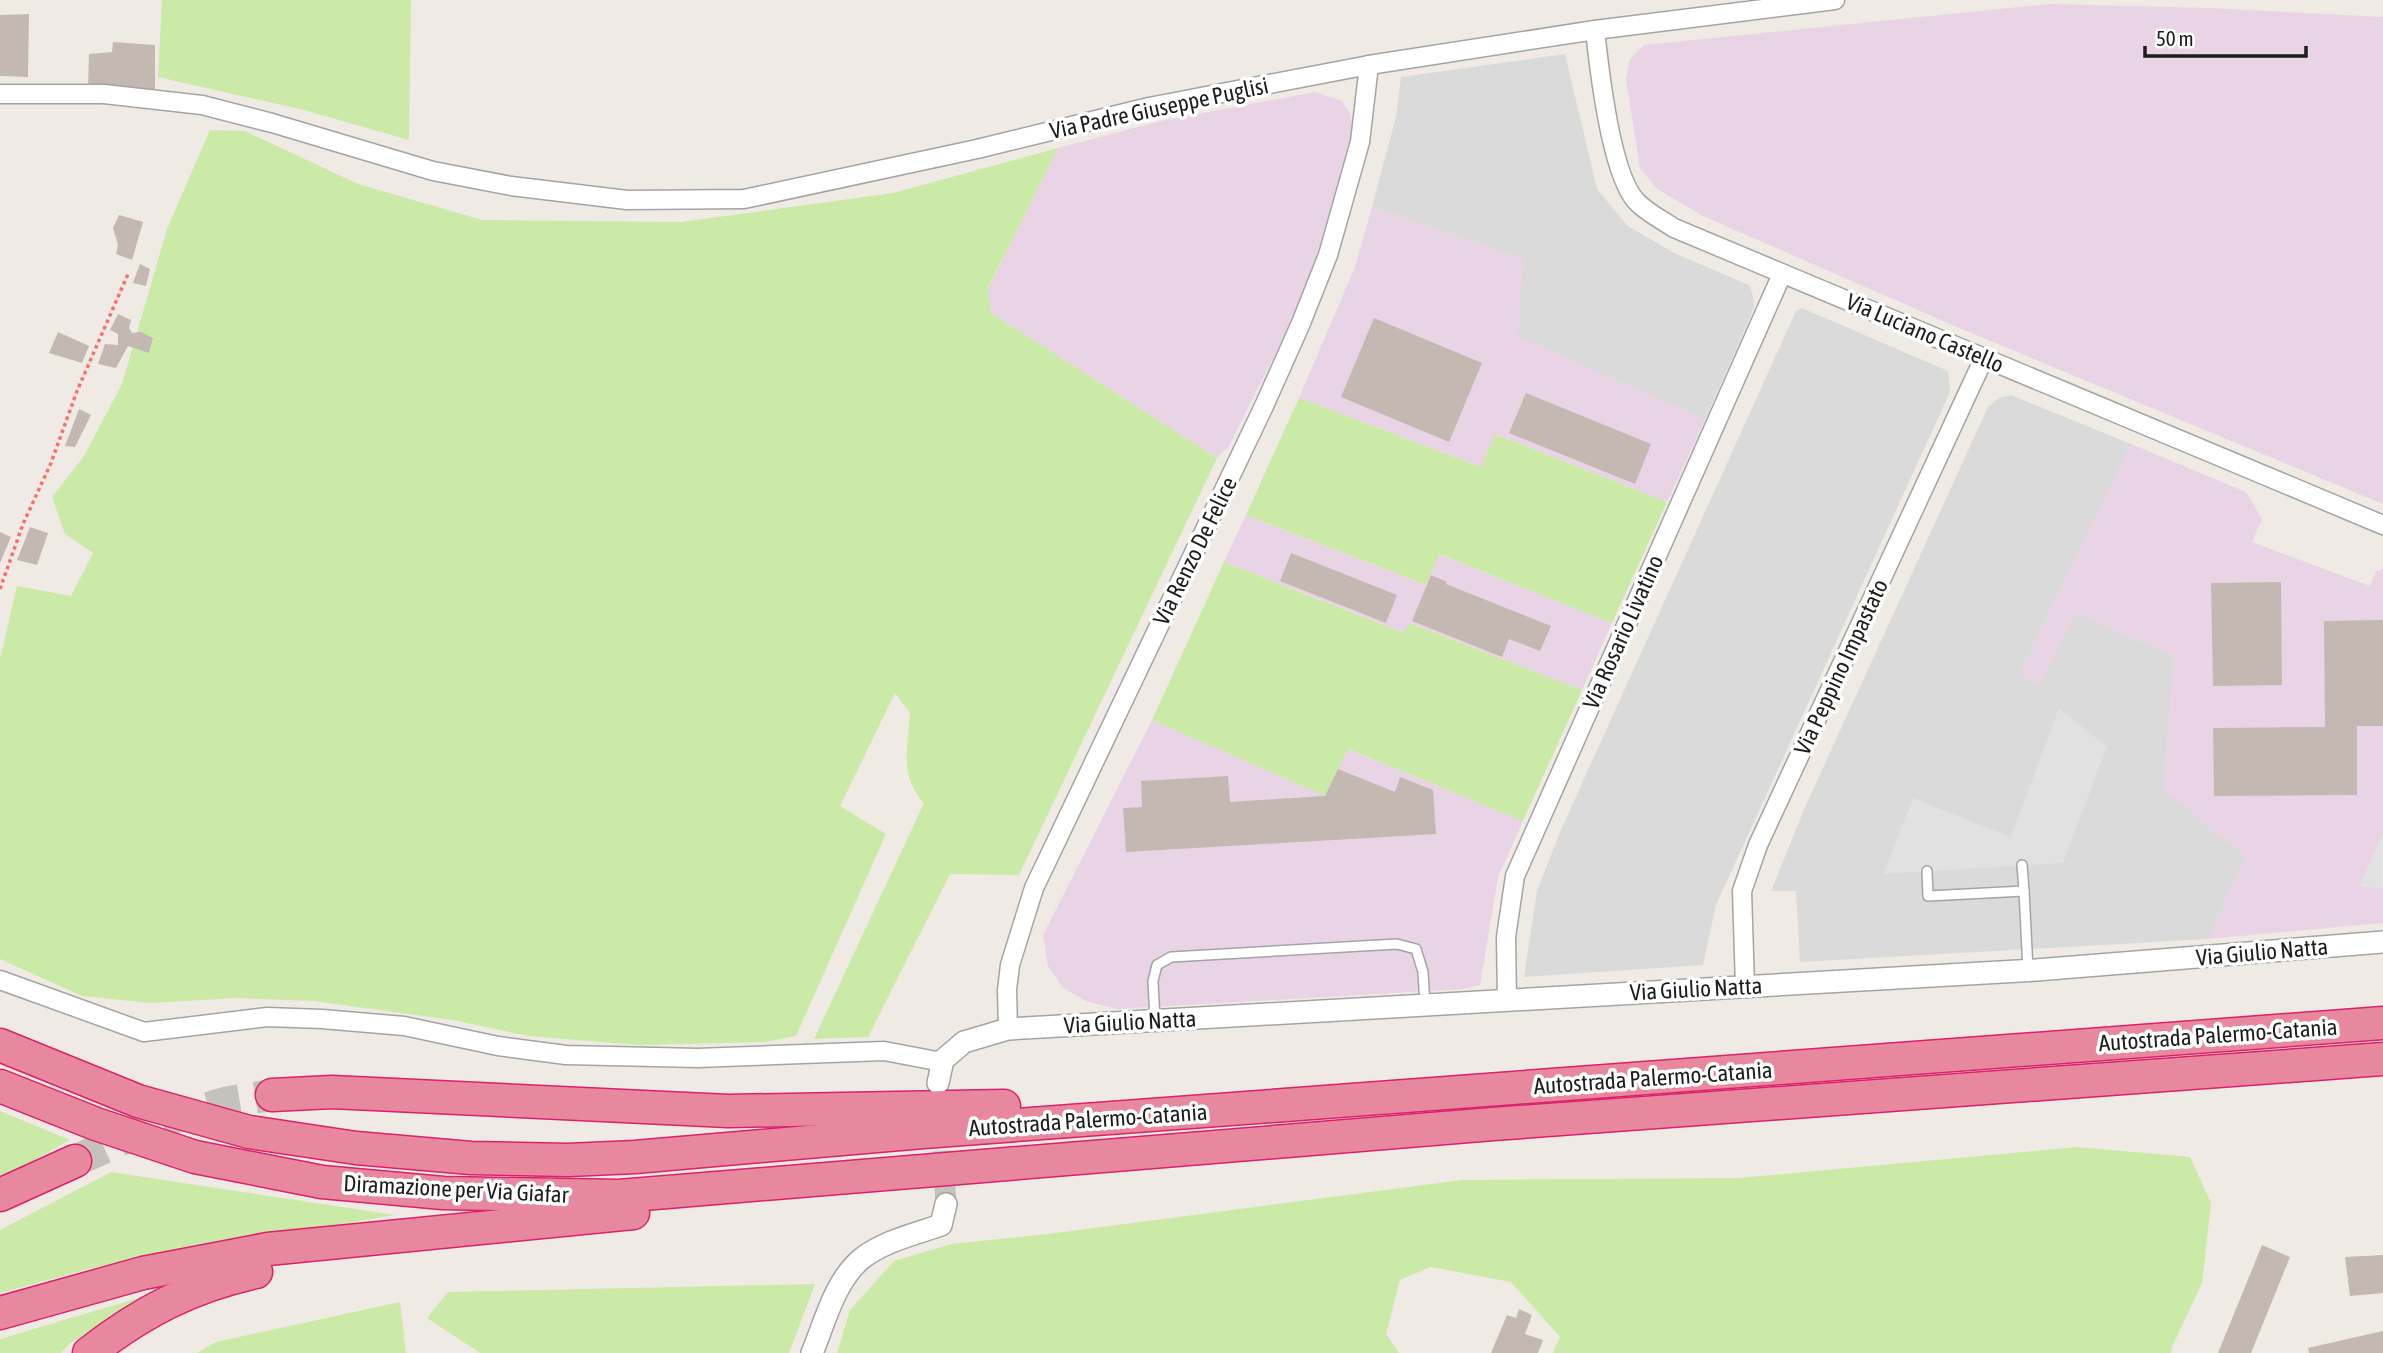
<svg xmlns="http://www.w3.org/2000/svg" width="2383" height="1353" font-family="'Asap Condensed',sans-serif">
<rect width="100%" height="100%" fill="#efeae3"/>
<!-- residential -->
<g fill="#dbdada">
<polygon points="1565,54 1597,189 1628,226 1674,253 1749,285 1753,296 1754,307 1747,325 1705,420 1517,336 1523,259 1372,207 1396,117 1401,77"/>
<polygon points="1802,308 1948,371 1950,392 1716,905 1703,965 1524,977 1537,891 1560,832 1796,311"/>
<polygon points="2011,395 2131,444 2021,672 2039,686 2075,612 2174,656 2164,789 2246,857 2208,939 1800,962 1796,891 1771,891 1806,805 1988,407 1999,398"/>
</g>
<!-- industrial -->
<g fill="#e8d4e5">
<polygon points="2049,4 2210,8 2383,17 2383,504 1957,327 1703,216 1657,189 1640,168 1626,79 1630,59 1644,45"/>
<polygon points="1315,92 1342,101 1350,113 1353,128 1348,149 1321,243 1295,314 1229,446 1217,458 991,313 988,289 1058,148 1161,121"/>
<polygon points="1372,207 1523,259 1518,336 1705,420 1667,502 1496,434 1482,467 1299,398 1355,267"/>
<polygon points="2131,444 2246,492 2262,519 2252,542 2370,586 2376,571 2383,569 2383,833 2360,886 2383,888 2383,923 2208,939 2246,857 2164,790 2174,656 2075,612 2039,686 2021,672"/>
<polygon points="1246,515 1425,585 1438,554 1612,623 1582,690 1410,623 1405,633 1224,562"/>
<polygon points="1152,720 1325,796 1347,749 1523,821 1498,877 1480,985 1462,989 1117,1009 1088,1002 1063,988 1048,966 1043,935"/>
</g>
<!-- grass -->
<g fill="#cceaa7">
<polygon points="162,0 411,0 409,140 304,110 158,77"/>
<path d="M210,130L245,131L358,184L482,220L681,222L893,193L1058,148L988,288L991,313L1217,458L1019,875L950,874L868,1037L814,1039L924,803C899,777 908,746 910,713L895,693L840,806L886,834L796,1036L765,1042L638,1045L528,1036L453,1020L313,1001L236,998L151,1003L82,996L0,959V659L17,586L71,596L93,553L65,534L52,497L84,456L122,384L167,229Z"/>
<polygon points="1299,398 1481,467 1495,434 1667,502 1612,623 1439,554 1426,585 1246,515"/>
<polygon points="1224,562 1404,633 1410,623 1582,690 1523,821 1348,749 1325,796 1152,720"/>
<polygon points="0,1111 70,1140 0,1180"/>
<polygon points="2077,1147 2190,1157 2211,1203 2202,1283 2172,1347 2171,1353 1553,1353 1560,1337 1511,1282 1431,1267 1400,1280 1386,1334 1399,1353 837,1353 850,1310 894,1261 951,1244 1048,1234 1462,1180 1740,1178"/>
<polygon points="111,1172 395,1215 92,1268 0,1293 0,1230"/>
<polygon points="815,1284 789,1353 480,1353 427,1318 448,1292"/>
<polygon points="152,1294 70,1343 61,1353 0,1353 0,1339"/>
<polygon points="400,1302 406,1353 197,1353 216,1342"/>
</g>
<!-- parking -->
<g fill="#e1e1e1">
<polygon points="2059,708 2107,747 2063,863 1883,874 1913,798 2011,837"/>
<polygon points="2383,833 2383,888 2360,886"/>
</g>
<!-- building -->
<g fill="#c3b9b2">
<polygon points="29,14 28,77 0,76 0,15"/>
<polygon points="113,42 155,45 155,89 88,88 89,54 112,52"/>
<polygon points="119,215 143,222 132,260 116,254 118,245 113,228"/>
<polygon points="140,264 150,269 146,286 133,283"/>
<polygon points="118,314 131,320 129,328 132,333 141,332 153,338 149,353 128,346 116,368 98,364 105,344 118,345 118,334 110,330"/>
<polygon points="1374,318 1482,363 1449,442 1341,397"/>
<polygon points="58,332 89,346 82,363 49,353"/>
<polygon points="1526,393 1651,444 1635,484 1509,433"/>
<polygon points="79,409 91,415 75,447 65,446"/>
<polygon points="30,527 48,533 37,565 17,560"/>
<polygon points="0,532 11,537 0,563"/>
<polygon points="1291,553 1397,595 1386,623 1280,581"/>
<polygon points="1431,575 1447,582 1446,584 1551,626 1540,651 1509,639 1502,657 1412,621"/>
<polygon points="2281,582 2282,685 2213,686 2211,583"/>
<polygon points="2383,620 2383,726 2357,726 2357,795 2214,796 2213,728 2325,727 2324,621"/>
<polygon points="1338,769 1395,792 1400,777 1433,790 1436,834 1126,852 1123,808 1142,807 1141,781 1228,776 1230,802 1325,796"/>
<polygon points="2262,1245 2290,1257 2251,1353 2218,1353"/>
<polygon points="2383,1255 2383,1293 2350,1296 2345,1257"/>
<polygon points="1519,1309 1532,1315 1525,1334 1543,1340 1538,1353 1491,1353 1507,1315 1516,1318"/>
<polygon points="2383,1331 2383,1353 2309,1353 2308,1348"/>
</g>
<g fill="none" stroke-linecap="round" stroke-linejoin="round">
<!-- tertiary-tunnel -->
<polyline stroke="#c5c1bb" stroke-width="21" stroke-dasharray="21 10" stroke-linecap="butt" points="941,1120 946,1204"/>
<!-- motorway-tunnel -->
<polyline stroke="#c5c1bb" stroke-width="32" stroke-dasharray="32 16" stroke-linecap="butt" points="75,1161 162,1121 229,1102 272,1095"/>
<defs>
<g id="service">
<polyline points="1927,871 1928,896 2024,891 2022,865"/>
<polyline points="2024,891 2028,970"/>
<polyline points="1155,1021 1153,981 1157,965 1171,957 1397,944 1416,949 1423,972 1425,1005"/>
</g>
<g id="minor">
<path d="M1595,30C1599,68 1611,178 1638,203C1648,213 1662,220 1674,228L2383,525"/>
<polyline points="0,94 104,94 202,105 272,123 433,171 511,186 627,200 744,199 977,149 1149,107 1369,65 1595,30 1835,0"/>
<polyline points="0,980 144,1032 267,1017 322,1019 404,1026 498,1046 566,1055 698,1058 884,1051 942,1062"/>
<polyline points="1745,986 1742,891 1758,845 1984,358"/>
<polyline points="1507,1000 1506,937 1515,876 1782,274"/>
<polyline points="1008,1029 1007,990 1010,965 1034,888 1264,406 1301,323 1328,255 1360,142 1369,65"/>
</g>
<g id="tertiary">
<polyline points="938,1083 943,1060 964,1042 1008,1029 2036,970 2383,942"/>
<path d="M812,1353C825,1322 834,1283 860,1260C881,1242 915,1234 941,1225L946,1204"/>
</g>
<g id="motorway">
<polyline points="0,1045 138,1101 249,1132 356,1148 471,1158 568,1160 635,1157 923,1132 2383,1023"/>
<polyline points="0,1086 96,1124 195,1157 322,1182 443,1193 619,1196 1493,1124 2383,1059"/>
<polyline points="272,1095 332,1092 728,1111 1004,1106"/>
<polyline points="0,1195 75,1161"/>
<polyline points="0,1313 143,1273 268,1249 633,1213"/>
<path d="M89,1353C142,1312 191,1286 256,1272"/>
</g>
</defs>
<!-- service casing -->
<use href="#service" stroke="#a4a4a4" stroke-width="12"/>
<!-- minor casing -->
<use href="#minor" stroke="#a4a4a4" stroke-width="21"/>
<!-- tertiary casing -->
<use href="#tertiary" stroke="#a4a4a4" stroke-width="24"/>
<!-- motorway casing -->
<use href="#motorway" stroke="#dc216b" stroke-width="35"/>
<!-- path -->
<polyline stroke="#fc6d66" stroke-width="3.5" stroke-dasharray="3.5 3.5" stroke-linecap="butt" points="0,589 23,524 51,463 77,391 128,274"/>
<!-- service -->
<use href="#service" stroke="#fff" stroke-width="9"/>
<!-- minor -->
<use href="#minor" stroke="#fff" stroke-width="18"/>
<!-- tertiary -->
<use href="#tertiary" stroke="#fff" stroke-width="21"/>
<!-- motorway -->
<use href="#motorway" stroke="#e8889f" stroke-width="32"/>
</g>
<g text-anchor="middle" stroke-width="7" stroke-linejoin="round" paint-order="stroke">
<!-- street labels -->
<g font-size="23" fill="#1d1d1d" stroke="#fff">
<text transform="translate(1159 108) rotate(-12)" y="8">Via Padre Giuseppe Puglisi</text>
<text transform="translate(1925 333) rotate(23)" y="8">Via Luciano Castello</text>
<text transform="translate(1195 551) rotate(-64)" y="8">Via Renzo De Felice</text>
<text transform="translate(1623 632) rotate(-66)" y="8">Via Rosario Livatino</text>
<text transform="translate(1841 667) rotate(-65)" y="8">Via Peppino Impastato</text>
<text transform="translate(2262 952) rotate(-5)" y="8">Via Giulio Natta</text>
<text transform="translate(1696 989) rotate(-3)" y="8">Via Giulio Natta</text>
<text transform="translate(1130 1022) rotate(-3)" y="8">Via Giulio Natta</text>
<text transform="translate(2218 1035) rotate(-4)" y="8">Autostrada Palermo-Catania</text>
<text transform="translate(1653 1078) rotate(-4)" y="8">Autostrada Palermo-Catania</text>
<text transform="translate(1088 1120) rotate(-4)" y="8">Autostrada Palermo-Catania</text>
<text transform="translate(456 1189) rotate(3)" y="8">Diramazione per Via Giafar</text>
</g>
</g>
<!-- scale -->
<path d="M2145 46v10h161v-10" fill="none" stroke="#1d1d1d" stroke-width="3.5"/>
<text x="2156" y="46" font-size="21" fill="#1d1d1d" stroke="#ffffff" stroke-width="5" paint-order="stroke">50 m</text>
</svg>
